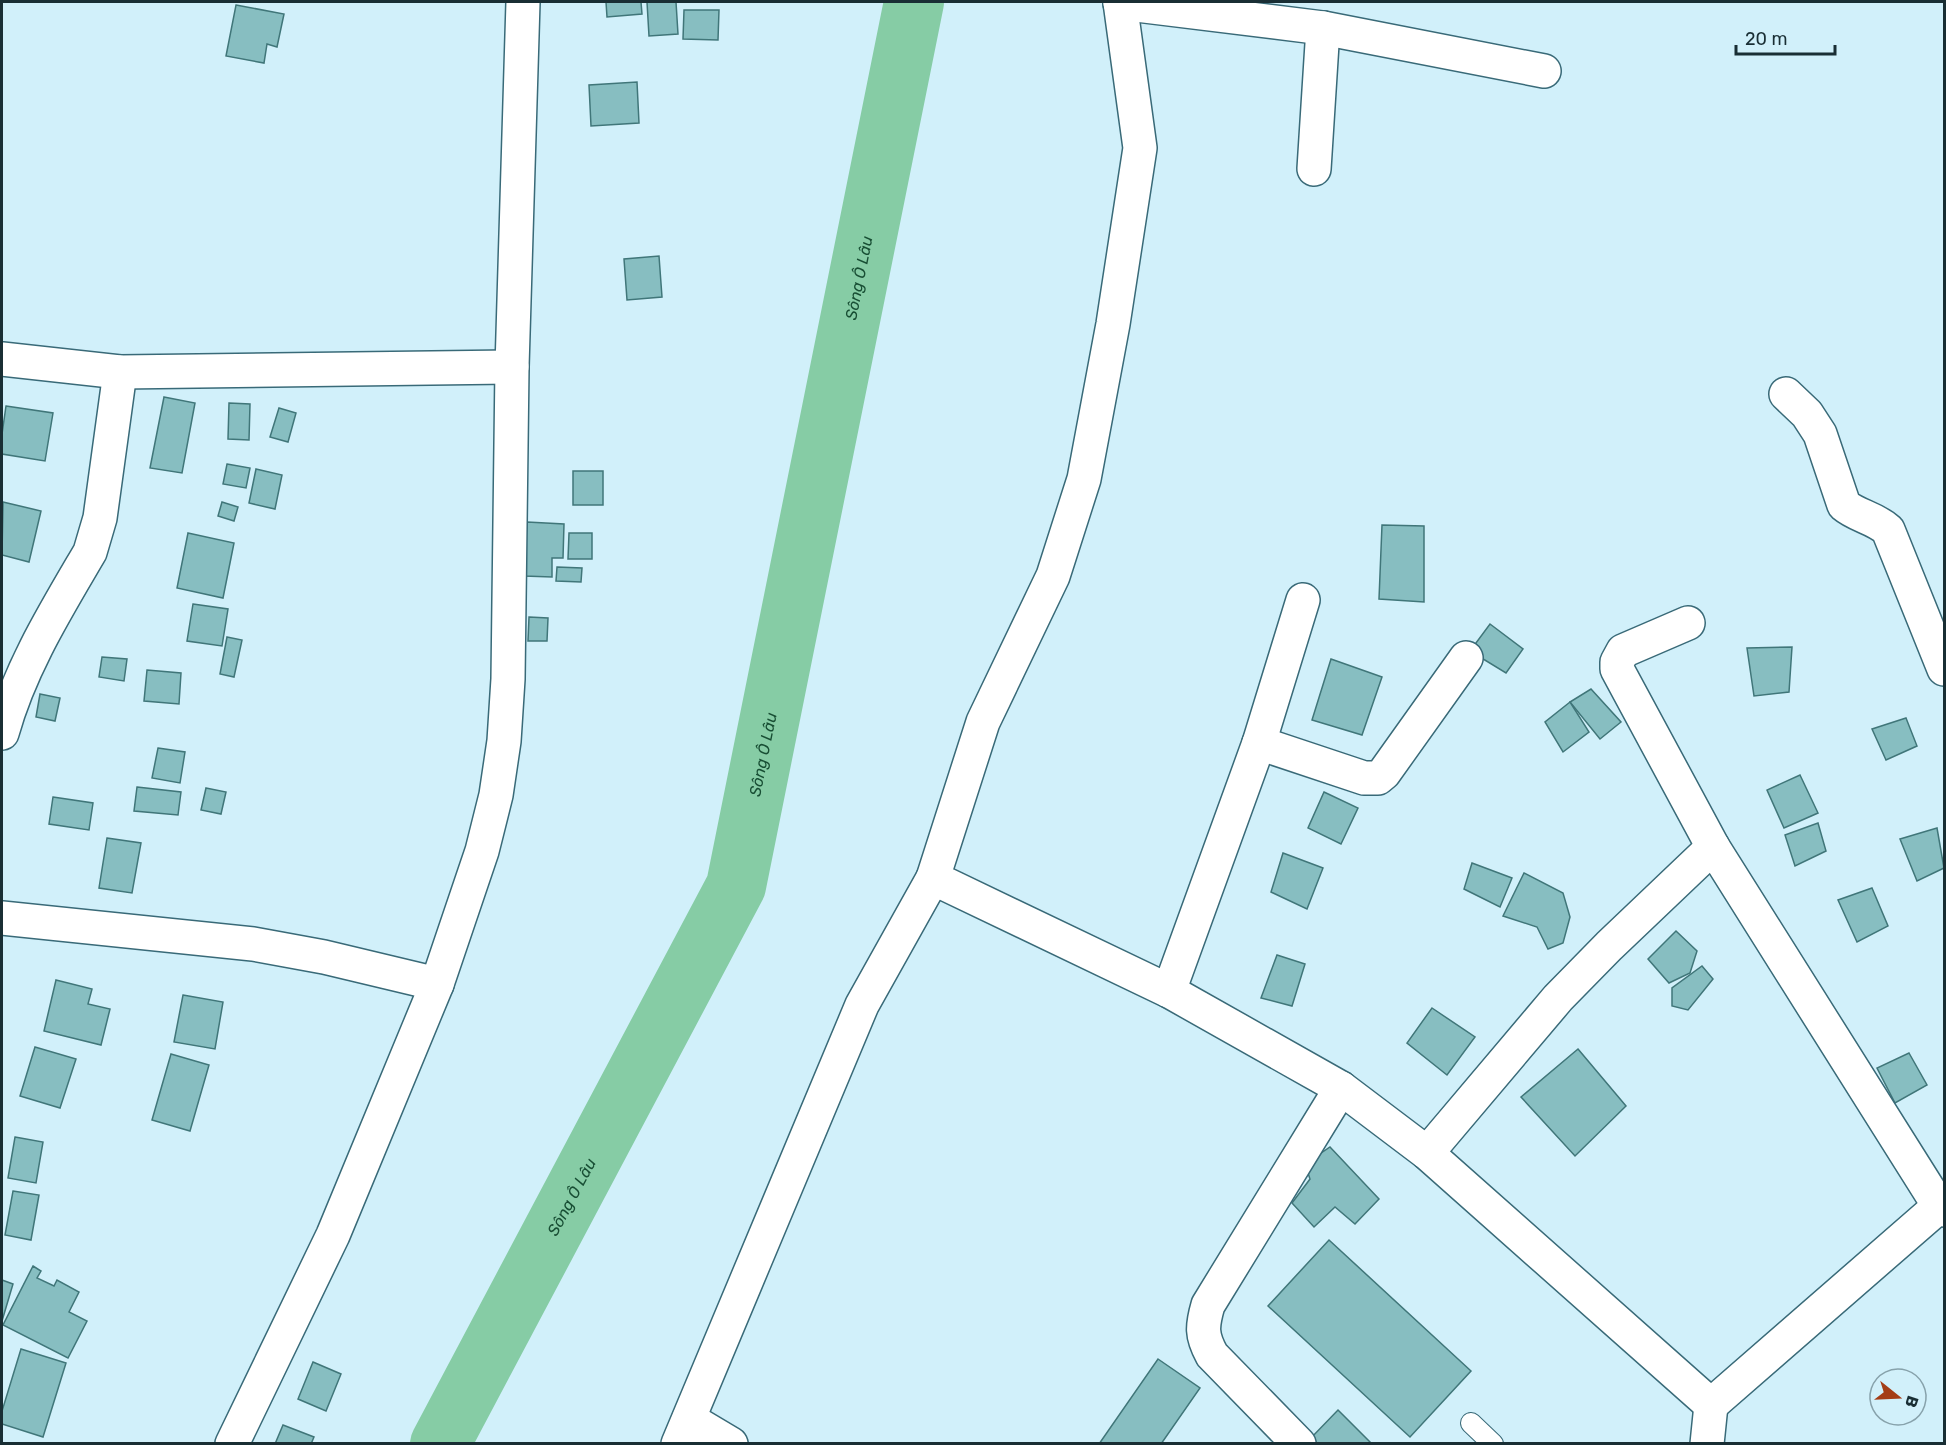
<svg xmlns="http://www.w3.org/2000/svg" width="1946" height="1445" font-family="Rubik,sans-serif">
<rect width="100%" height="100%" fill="#d1f0fa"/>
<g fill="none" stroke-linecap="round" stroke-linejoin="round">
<!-- river -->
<path stroke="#86cca5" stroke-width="60" id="s1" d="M440,1444L736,886L914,2"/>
</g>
<!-- building -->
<g fill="#87bec1" stroke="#407679" stroke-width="1.5">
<polygon points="606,2 641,2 642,14 607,17"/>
<polygon points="647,2 676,2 678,34 649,36"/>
<polygon points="236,5 284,14 277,47 267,44 264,63 226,56"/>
<polygon points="684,10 719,10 718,40 683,39"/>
<polygon points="637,82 639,123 591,126 589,85"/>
<polygon points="659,256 662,297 627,300 624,259"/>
<polygon points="164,397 195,403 182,473 150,468"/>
<polygon points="229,403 250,404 249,440 228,439"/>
<polygon points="6,406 53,413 45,461 2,454 2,434"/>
<polygon points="279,408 296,413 288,442 270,437"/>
<polygon points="227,464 250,468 246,488 223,484"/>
<polygon points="256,469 282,475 275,509 249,503"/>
<rect x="573" y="471" width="30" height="34"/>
<polygon points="3,502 41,511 29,562 2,555"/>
<polygon points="222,502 238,507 234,521 218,516"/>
<polygon points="527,522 564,524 563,558 552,558 552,577 524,576"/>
<polygon points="1382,525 1424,526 1424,602 1379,599"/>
<polygon points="188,533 234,543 223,598 177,588"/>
<polygon points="569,533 592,533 592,559 568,559"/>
<polygon points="557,567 582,568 581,582 556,581"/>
<polygon points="193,604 228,609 222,646 187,641"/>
<polygon points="529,617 548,618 547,641 528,641"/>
<polygon points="1490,624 1523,649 1506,673 1470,651"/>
<polygon points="227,637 242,640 234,677 220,674"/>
<polygon points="1792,647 1789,692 1754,696 1747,648"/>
<polygon points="102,657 127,659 124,681 99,677"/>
<polygon points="1331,659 1382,677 1362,735 1312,720"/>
<polygon points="147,670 181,673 179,704 144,701"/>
<polygon points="1591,689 1621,722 1600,739 1570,702"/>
<polygon points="40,694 60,698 55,721 36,717"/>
<polygon points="1570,702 1589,732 1563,752 1545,722"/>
<polygon points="1906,718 1917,746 1886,760 1872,729"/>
<polygon points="158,748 185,752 180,783 152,778"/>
<polygon points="1800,775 1818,813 1784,828 1767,790"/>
<polygon points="137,787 181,792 178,815 134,811"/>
<polygon points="206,788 226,792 221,814 201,810"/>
<polygon points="1324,792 1358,808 1341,844 1308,828"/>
<polygon points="53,797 93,803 89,830 49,824"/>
<polygon points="1818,823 1826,851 1795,866 1785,835"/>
<polygon points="1937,828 1944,868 1917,881 1900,839"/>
<polygon points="107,838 141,843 132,893 99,888"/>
<polygon points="1283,853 1323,868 1307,909 1271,892"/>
<polygon points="1472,863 1512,878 1500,907 1464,889"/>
<polygon points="1524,873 1563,893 1570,917 1563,943 1548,949 1537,927 1503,916"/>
<polygon points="1872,888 1888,926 1857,942 1838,900"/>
<polygon points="1676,931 1697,951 1690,973 1669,983 1648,959"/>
<polygon points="1277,955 1305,964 1292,1006 1261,998"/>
<polygon points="1702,966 1713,979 1688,1010 1672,1006 1672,988"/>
<polygon points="56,980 92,989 88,1004 110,1009 101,1045 44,1031"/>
<polygon points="183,995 223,1002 215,1049 174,1042"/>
<polygon points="1432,1008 1475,1037 1447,1075 1407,1043"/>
<polygon points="35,1047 76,1059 60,1108 20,1096"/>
<polygon points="1578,1049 1626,1106 1575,1156 1521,1097"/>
<polygon points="1909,1053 1927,1085 1895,1103 1877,1068"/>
<polygon points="171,1054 209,1065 190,1131 152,1120"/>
<polygon points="15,1137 43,1142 36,1183 8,1178"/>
<polygon points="1330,1147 1379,1199 1355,1224 1335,1207 1314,1227 1292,1203 1310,1179 1305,1164"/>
<polygon points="13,1191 39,1195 31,1240 5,1235"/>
<polygon points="1329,1240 1471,1371 1410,1437 1268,1306"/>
<polygon points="33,1266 41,1271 37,1278 54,1286 57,1280 79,1292 69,1312 87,1321 68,1358 3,1325"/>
<polygon points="2,1280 13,1284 2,1321"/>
<polygon points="21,1349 66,1363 43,1437 2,1424 2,1411"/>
<polygon points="1158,1359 1200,1388 1161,1444 1099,1444"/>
<polygon points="313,1362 341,1374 326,1411 298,1399"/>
<polygon points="1338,1410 1372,1444 1310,1444 1308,1441"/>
<polygon points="283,1425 314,1437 311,1444 275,1444"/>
</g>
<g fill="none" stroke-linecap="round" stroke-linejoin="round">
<defs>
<polyline id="lane" points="1471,1423 1493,1444"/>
<g id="street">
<polyline points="1120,2 1140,148 1113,324 1084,479 1053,576 983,722 933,878 1169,991 1341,1088 1427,1153 1711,1405 1944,1202"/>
<polyline points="1120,3 1323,28 1544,71"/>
<polyline points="1314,169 1323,28"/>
<polyline points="2,359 120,372 512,367"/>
<path d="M1786,394L1807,414L1820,434L1844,505C1857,516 1875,518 1888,530L1944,669"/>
<polyline points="1688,623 1623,651 1617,662 1617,669 1713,847 1939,1206 1944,1210"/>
<path d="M2,733C20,668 56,610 90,552L100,518L120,372"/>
<polyline points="1259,743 1364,778 1378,778 1384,773 1466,658"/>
<polyline points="2,918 253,944 324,957 437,984"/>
<polyline points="1169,991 1259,743 1303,600"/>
<polyline points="1427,1153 1558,998 1609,946 1713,847"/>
<polyline points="689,1419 731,1444"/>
<polyline points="232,1444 333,1235 437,984 482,851 496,795 504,741 508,679 512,367 523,2"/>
<polyline points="678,1444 862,1005 933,878"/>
<path d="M1299,1444L1212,1355C1201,1335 1202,1326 1208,1305L1341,1088"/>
<polyline points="1707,1444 1711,1405"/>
</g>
</defs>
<!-- lane casing -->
<use href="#lane" stroke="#396a78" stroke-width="22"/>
<!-- street casing -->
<use href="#street" stroke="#396a78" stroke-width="36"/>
<!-- lane -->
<use href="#lane" stroke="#fff" stroke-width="20"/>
<!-- street -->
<use href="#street" stroke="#fff" stroke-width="33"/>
</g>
<g text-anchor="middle" stroke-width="5" stroke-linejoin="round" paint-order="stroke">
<!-- water labels -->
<g font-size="16" font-style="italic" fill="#184e34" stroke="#d1f0fa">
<text dy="6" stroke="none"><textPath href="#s1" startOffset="1252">Sông Ô Lâu</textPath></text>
<text dy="6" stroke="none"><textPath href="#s1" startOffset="766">Sông Ô Lâu</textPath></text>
<text dy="6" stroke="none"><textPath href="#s1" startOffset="280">Sông Ô Lâu</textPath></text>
</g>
</g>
<!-- border -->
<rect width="1946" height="1445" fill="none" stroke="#192e34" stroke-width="6"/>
<!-- north arrow -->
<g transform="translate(1898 1397) rotate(108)"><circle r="28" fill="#d1f0fa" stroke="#87a2ab" stroke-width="1.5"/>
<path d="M0-4.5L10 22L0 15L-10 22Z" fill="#a43d16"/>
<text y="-9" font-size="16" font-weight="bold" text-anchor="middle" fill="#192e34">B</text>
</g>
<!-- scale -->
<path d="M1736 45v9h99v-9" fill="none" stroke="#192e34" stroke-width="3"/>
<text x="1745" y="45" font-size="18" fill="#192e34" stroke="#d1f0fa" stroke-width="4.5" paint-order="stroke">20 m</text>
</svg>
